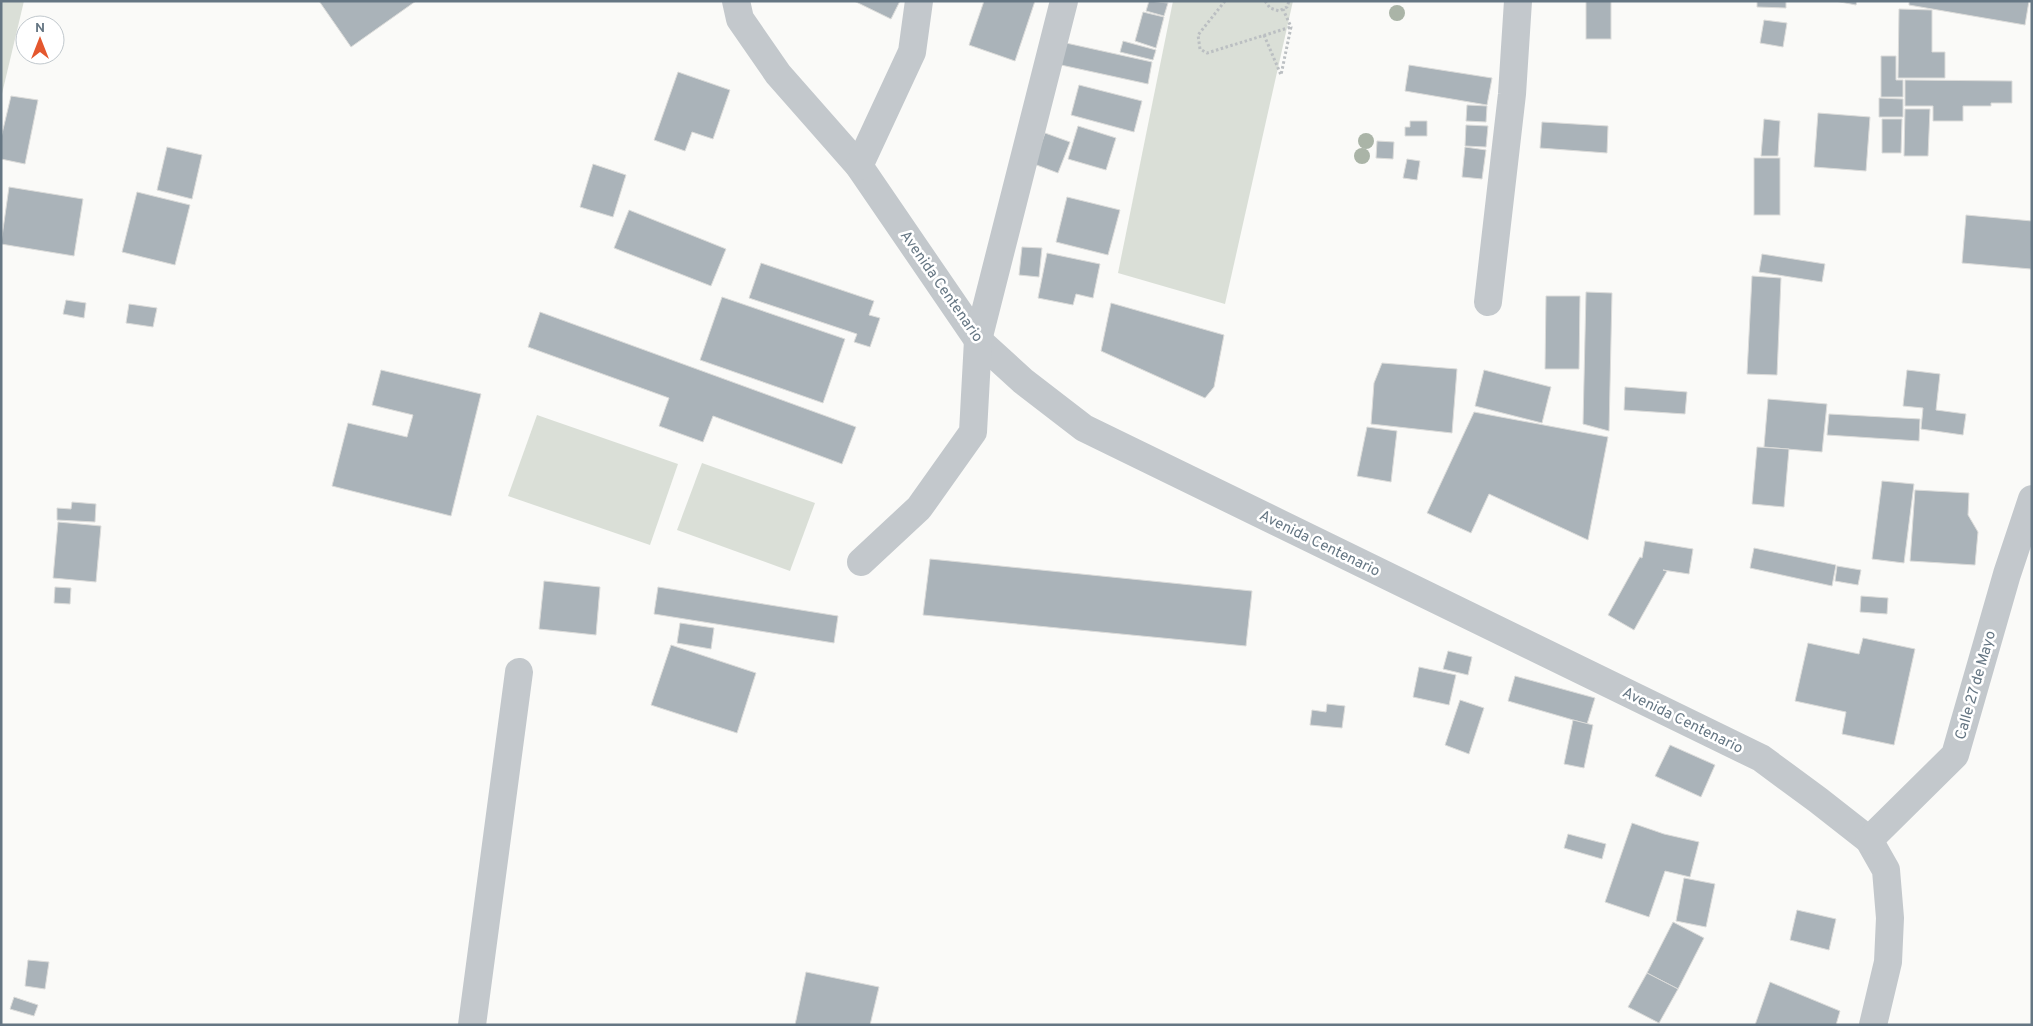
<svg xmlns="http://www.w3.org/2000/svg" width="2033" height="1026" font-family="Overpass,sans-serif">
<rect width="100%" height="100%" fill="#fafaf8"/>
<!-- green -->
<g fill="#dadfd7">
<polygon points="1,1 24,1 1,98"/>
<polygon points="1173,1 1293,1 1225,304 1118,273"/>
<polygon points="537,415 678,464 650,545 508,496"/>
<polygon points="702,463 815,503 790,571 677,530"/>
</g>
<!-- building -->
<g fill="#aab3b9" stroke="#dcdcda">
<polygon points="319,1 416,1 351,47"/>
<polygon points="854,1 900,1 891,19"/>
<polygon points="984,1 1035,1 1015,61 969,45"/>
<polygon points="1149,1 1168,3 1164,16 1146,11"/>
<rect x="1586" y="1" width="25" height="38"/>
<polygon points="1757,1 1786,1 1786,8 1757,7"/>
<polygon points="1835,1 1857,1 1856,5"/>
<polygon points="1909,1 2029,1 2025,25 1909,5"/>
<polygon points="1899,9 1932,10 1932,52 1945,52 1945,78 1898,78"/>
<polygon points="1143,12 1164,17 1156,48 1135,41"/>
<polygon points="1764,20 1787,23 1783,47 1760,43"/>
<polygon points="1123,41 1156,50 1153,60 1120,52"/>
<polygon points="1066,43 1152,62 1148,84 1061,65"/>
<polygon points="1881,56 1896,56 1896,80 1903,80 1903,97 1881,97"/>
<polygon points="1409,65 1492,78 1487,105 1405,91"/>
<polygon points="678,72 730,90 713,139 692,132 685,151 654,140"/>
<polygon points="1905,80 2012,81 2012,103 1991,103 1991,106 1963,106 1963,121 1933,121 1933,106 1905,106"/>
<polygon points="1079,85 1142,101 1134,132 1071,115"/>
<polygon points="11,96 38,100 25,164 1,159 1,138"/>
<polygon points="1879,98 1903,99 1903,117 1879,117"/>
<polygon points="1467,105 1487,106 1486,122 1466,121"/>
<polygon points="1905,109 1930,109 1928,156 1904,156"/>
<polygon points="1818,113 1870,117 1866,171 1814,167"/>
<polygon points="1764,119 1780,121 1778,156 1761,156"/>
<polygon points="1882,119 1902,119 1901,153 1882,153"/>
<polygon points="1410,121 1427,121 1427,136 1405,136 1405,127 1410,127"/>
<polygon points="1542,122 1608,126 1607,153 1540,148"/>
<polygon points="1466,125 1488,126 1486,147 1465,146"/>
<polygon points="1078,126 1116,138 1106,170 1068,159"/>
<polygon points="1045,133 1070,142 1058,173 1034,164"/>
<polygon points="1377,141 1394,142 1393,159 1376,158"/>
<polygon points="167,147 202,155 192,199 157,190"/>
<polygon points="1465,147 1486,150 1482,179 1462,177"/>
<rect x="1754" y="158" width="26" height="57"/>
<polygon points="1407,159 1420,161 1417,180 1403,178"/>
<polygon points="593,164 626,175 613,217 580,207"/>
<polygon points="9,187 83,199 74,256 1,244"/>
<polygon points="137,192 190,205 175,265 122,252"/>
<polygon points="1067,197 1120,210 1108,255 1056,242"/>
<polygon points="629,210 726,249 711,286 614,248"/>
<polygon points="1966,215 2032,221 2031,269 1962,263"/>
<polygon points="1022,247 1042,248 1039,277 1019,275"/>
<polygon points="1047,253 1100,264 1093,298 1076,294 1073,305 1038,298"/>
<polygon points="1762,254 1825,264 1822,282 1759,272"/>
<polygon points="761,263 874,301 869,315 880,318 870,347 854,342 857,334 749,298"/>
<polygon points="1752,276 1781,278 1777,375 1747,374"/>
<polygon points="1586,292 1612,293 1609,431 1583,424"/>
<polygon points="1546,296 1580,296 1579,369 1545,369"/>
<polygon points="722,297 845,339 823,403 700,360"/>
<polygon points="66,300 86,303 84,318 63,314"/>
<polygon points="1111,303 1224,335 1214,387 1205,398 1101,351"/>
<polygon points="129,304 157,308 153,327 126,323"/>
<polygon points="540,312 856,427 842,464 713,416 703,442 659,426 669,398 528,347"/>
<polygon points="1382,363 1457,369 1452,433 1371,424 1374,383"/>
<polygon points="381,370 481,394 451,516 332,486 348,423 407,437 413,415 372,405"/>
<polygon points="1484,370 1551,387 1542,423 1475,406"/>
<polygon points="1907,370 1940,374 1936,410 1966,414 1963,435 1921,429 1923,408 1903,406"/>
<polygon points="1625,387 1687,392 1685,414 1624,410"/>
<polygon points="1768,399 1827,404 1822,452 1764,447"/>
<polygon points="1474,412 1608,437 1588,540 1489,494 1471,533 1427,513"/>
<polygon points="1829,414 1920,419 1919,441 1827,435"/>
<polygon points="1367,427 1397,431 1391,482 1357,476"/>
<polygon points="1757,447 1789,449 1784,507 1752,504"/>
<polygon points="1882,481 1914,484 1904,563 1872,559"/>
<polygon points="1915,490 1969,493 1968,515 1978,532 1975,565 1910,561"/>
<polygon points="72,502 96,504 95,522 57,520 57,508 71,509"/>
<polygon points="58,522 101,526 96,582 53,578"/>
<polygon points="1645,541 1693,549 1689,574 1663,570 1667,571 1634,630 1608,615 1640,557 1642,558"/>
<polygon points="1754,548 1836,565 1832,586 1750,568"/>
<polygon points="930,559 1252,591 1246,646 923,615"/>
<polygon points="1837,566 1861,570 1858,585 1835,581"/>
<polygon points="544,581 600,587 596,635 539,629"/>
<polygon points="55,587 71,588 70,604 54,603"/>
<polygon points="658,587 838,616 834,643 654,614"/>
<polygon points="1861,596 1888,598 1887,614 1860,612"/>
<polygon points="680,623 714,628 711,649 677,643"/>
<polygon points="1863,638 1915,649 1894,745 1842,734 1846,712 1795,701 1808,643 1859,654"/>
<polygon points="671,645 756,673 737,733 651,705"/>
<polygon points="1448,651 1472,657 1468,675 1443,669"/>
<polygon points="1419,667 1456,675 1449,705 1413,697"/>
<polygon points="1515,676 1595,698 1587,724 1508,701"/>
<polygon points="1460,700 1484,708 1469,754 1445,745"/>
<polygon points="1327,704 1345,706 1342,728 1310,725 1312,710 1326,712"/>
<polygon points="1573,720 1593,725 1584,768 1564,764"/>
<polygon points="1670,745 1715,765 1701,797 1655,776"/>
<polygon points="1632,823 1664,834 1699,842 1690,877 1665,871 1649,917 1605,902"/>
<polygon points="1568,834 1606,844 1602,859 1564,848"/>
<polygon points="1684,878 1715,884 1706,927 1676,921"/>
<polygon points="1797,910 1836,919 1829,950 1790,940"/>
<polygon points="1673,922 1704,938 1678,989 1647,973"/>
<polygon points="28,960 49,962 45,989 25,986"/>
<polygon points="806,972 879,987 870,1025 795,1025"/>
<polygon points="1647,973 1678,989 1659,1023 1628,1007"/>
<polygon points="1770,982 1840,1011 1836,1025 1755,1025"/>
<polygon points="14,997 38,1005 34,1016 10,1009"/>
</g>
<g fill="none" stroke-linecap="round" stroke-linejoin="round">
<!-- path -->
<g stroke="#bbbfc2" stroke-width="3" stroke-dasharray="2.5 2.5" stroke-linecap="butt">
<polyline points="1225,1 1198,35 1200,49 1207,53 1291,27"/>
<polyline points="1265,1 1270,8 1279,11 1287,7 1289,1"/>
<polyline points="1264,35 1281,75 1291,27 1283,9"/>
</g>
<!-- minor -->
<g stroke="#c3c8cc" stroke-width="28">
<polyline points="736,1 740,19 778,74 859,166 978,340 1023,381 1084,428 1761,758 1818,800 1869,840 1886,870 1890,918 1888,962 1873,1025"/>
<polyline points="859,166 912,52 919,1"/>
<polyline points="1488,302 1512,94 1518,1"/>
<polyline points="861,562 919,508 973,432 978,340 1064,1"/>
<polyline points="1869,840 1955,755 2007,574 2032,499"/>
<polyline points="472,1025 519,672"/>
</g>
</g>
<!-- trees -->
<g fill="#aab4a7">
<circle cx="1397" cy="13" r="8"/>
<circle cx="1366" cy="141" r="8"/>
<circle cx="1362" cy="156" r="8"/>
</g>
<g text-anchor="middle" stroke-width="5" stroke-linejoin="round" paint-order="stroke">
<!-- street labels -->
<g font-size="15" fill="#657683" stroke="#fff">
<text transform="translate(942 286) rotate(55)" y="5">Avenida Centenario</text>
<text transform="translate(1320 543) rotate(26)" y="5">Avenida Centenario</text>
<text transform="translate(1975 685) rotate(-74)" y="5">Calle 27 de Mayo</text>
<text transform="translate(1683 720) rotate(26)" y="5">Avenida Centenario</text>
</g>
</g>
<!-- border -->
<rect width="2033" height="1026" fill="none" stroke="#657683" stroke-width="5"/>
<!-- north arrow -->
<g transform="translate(40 40)"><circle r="24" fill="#ffffff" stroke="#c1c8cd"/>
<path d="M0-4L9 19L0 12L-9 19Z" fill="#e4572e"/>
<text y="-8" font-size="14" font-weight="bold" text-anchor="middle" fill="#657683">N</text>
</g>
</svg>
